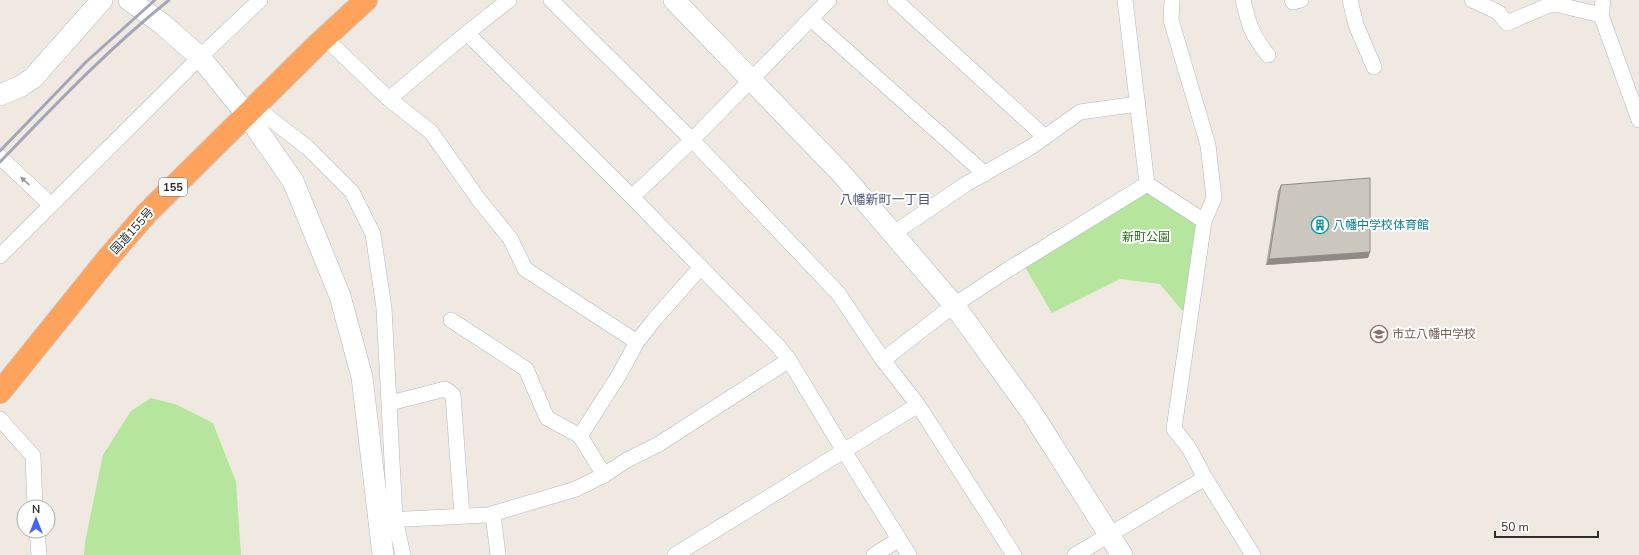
<svg xmlns="http://www.w3.org/2000/svg" width="1639" height="555" font-family="'Nunito Sans','Noto Sans JP',sans-serif">
<rect width="100%" height="100%" fill="#efe9e1"/>
<!-- green -->
<g fill="#b6e59e">
<polygon points="1147,184 1204,221 1190,320 1160,284 1120,279 1052,313 1022,262"/>
<polygon points="151,398 175,404 213,423 236,482 241,555 84,555 85,542 103,455 131,411"/>
</g>
<g fill="none" stroke-linecap="round" stroke-linejoin="round">
<defs>
<g id="street">
<polyline points="509,0 467,33 632,197 778,346 789,360 844,451 909,555"/>
<polyline points="551,0 692,140 838,293 883,360 918,405 1014,555"/>
<polyline points="895,0 1045,137"/>
<polyline points="1125,0 1147,184"/>
<polyline points="1172,0 1171,20 1208,145 1214,198 1204,221"/>
<path d="M1243,0C1249,25 1251,34 1268,55"/>
<polyline points="1292,0 1293,2 1301,0"/>
<polyline points="1350,0 1356,25 1374,67"/>
<polyline points="1472,0 1498,12 1507,23 1549,5 1559,5 1601,15"/>
<polyline points="1603,0 1601,15 1639,120"/>
<polyline points="811,19 985,174"/>
<polyline points="325,38 389,99 431,132 479,200 510,238 525,269 637,342"/>
<polyline points="389,99 467,33"/>
<polyline points="255,107 308,148 352,192 373,234 384,308 395,519 403,555"/>
<polyline points="0,157 51,205"/>
<polyline points="1147,184 1204,221 1174,429 1189,448 1205,478 1253,555"/>
<polyline points="632,197 692,140 829,0"/>
<polyline points="894,233 966,184 1031,147 1080,112 1138,104"/>
<polyline points="0,256 200,57 260,0"/>
<polyline points="451,320 526,369 547,418 580,436"/>
<polyline points="883,360 954,305 1009,269 1147,184"/>
<polyline points="390,403 445,389 453,395 462,516"/>
<polyline points="0,419 33,456 35,507"/>
<polyline points="604,475 580,436 619,375 637,342 654,320 701,267"/>
<polyline points="493,514 498,555"/>
<polyline points="386,520 488,515 576,489 604,475 627,460 659,444 789,360"/>
<polyline points="37,531 39,555"/>
<polyline points="675,555 918,405"/>
<polyline points="874,555 899,539"/>
<polyline points="1075,555 1205,478"/>
</g>
<g id="secondary">
<polyline points="129,0 161,23 200,57 247,115 293,181 340,296 362,377 383,555"/>
<polyline points="674,0 841,173 954,305 1032,413 1122,555"/>
<polyline points="0,95 21,86 33,78 102,0"/>
</g>
<polyline id="highway" points="0,392 108,258 147,213 316,46 366,0"/>
</defs>
<!-- street casing -->
<use href="#street" stroke="#b4b7c1" stroke-width="16"/>
<!-- secondary casing -->
<use href="#secondary" stroke="#b4b7c1" stroke-width="22"/>
<!-- highway casing -->
<use href="#highway" stroke="#c9c9c9" stroke-width="24"/>
<!-- street -->
<use href="#street" stroke="#fff" stroke-width="15"/>
<!-- secondary -->
<use href="#secondary" stroke="#fff" stroke-width="21"/>
<!-- highway -->
<use href="#highway" stroke="#ffa35c" stroke-width="22"/>
<!-- rail -->
<g stroke="#a3a6b8" stroke-width="3">
<polyline points="0,151 86,62 155,0"/>
<path d="M0,162C55,105 107,50 169,0"/>
</g>
</g>
<!-- wall -->
<polygon fill="#afaba4" points="1281,185 1370,252 1368,258 1266,265 1278,191"/>
<!-- shaded-wall -->
<polygon fill="#8e8b86" points="1370,252 1368,258 1266,265 1269,259"/>
<!-- building -->
<polygon fill="#cbc7bf" stroke="#8e8b86" points="1370,178 1370,252 1269,259 1281,185"/>
<!-- one-way arrows -->
<defs><path id="oneway-solid" d="M-6-.8H1V-3.2L6.5 0L1 3.2V.8H-6Z"/></defs>
<use fill="#969696" href="#oneway-solid" transform="translate(25 181) rotate(-138)"/>
<!-- icons -->
<defs>
<symbol id="building-ring" viewBox="-11 -11 22 22"><circle r="9.5" fill="#fff" stroke="#0f9aa8" stroke-width="1.5"/><path d="M-4-6H4V6H1V3H-1V6H-4ZM-2.5-4.3h1.7v1.8h-1.7ZM.8-4.3h1.7v1.8H.8ZM-2.5-1h1.7V.8h-1.7ZM.8-1h1.7V.8H.8Z" fill="#0f9aa8"/></symbol>
<symbol id="school-ring" viewBox="-11 -11 22 22"><circle r="9.5" fill="#fff" stroke="#8d6e63" stroke-width="1.5"/><path d="M0-5L7-2L0 1L-7-2ZM-4 1L0 2.5L4 1V4Q0 6-4 4Z" fill="#8d6e63"/></symbol>
</defs>
<g fill-rule="evenodd">
<use href="#building-ring" x="1310" y="215" width="20" height="20"/>
<use href="#school-ring" x="1369" y="324" width="20" height="20"/>
</g>
<g text-anchor="middle" stroke-width="4" stroke-linejoin="round" paint-order="stroke">
<!-- shield labels -->
<rect fill="#fff" stroke="#6d6d6d" stroke-width="1" x="159" y="178" width="28" height="18" rx="3"/>
<g font-size="11" font-weight="bold" fill="#2e2e2e">
<text x="173" y="191">155</text>
</g>
<!-- culture labels -->
<g font-size="12" fill="#0d838f" stroke="#fff" text-anchor="start">
<text x="1333" y="229">八幡中学校体育館</text>
</g>
<!-- street labels -->
<g font-size="12" fill="#2e2e2e" stroke="#fff">
<text transform="translate(132 231) rotate(-48)" y="4">国道155号</text>
</g>
<!-- park labels -->
<g font-size="12" fill="#2c6e1b" stroke="#fff">
<text x="1146" y="241">新町公園</text>
</g>
<!-- education labels -->
<g font-size="12" fill="#785e54" stroke="#fff" text-anchor="start">
<text x="1392" y="338">市立八幡中学校</text>
</g>
<!-- neighbourhood labels -->
<g font-size="13" fill="#4d5680" stroke="#fff">
<text x="885" y="204">八幡新町一丁目</text>
</g>
</g>
<!-- north arrow -->
<g transform="translate(36 519)"><circle r="19" fill="#ffffff" stroke="#ababab"/>
<path d="M0-3L7 15L0 10L-7 15Z" fill="#4264fb"/>
<text y="-6" font-size="11" font-weight="bold" text-anchor="middle" fill="#2e2e2e">N</text>
</g>
<!-- scale -->
<path d="M1495 531v6h103v-6" fill="none" stroke="#2e2e2e" stroke-width="2"/>
<text x="1501" y="531" font-size="12" fill="#2e2e2e" stroke="#ffffff" stroke-width="3" paint-order="stroke">50 m</text>
</svg>
